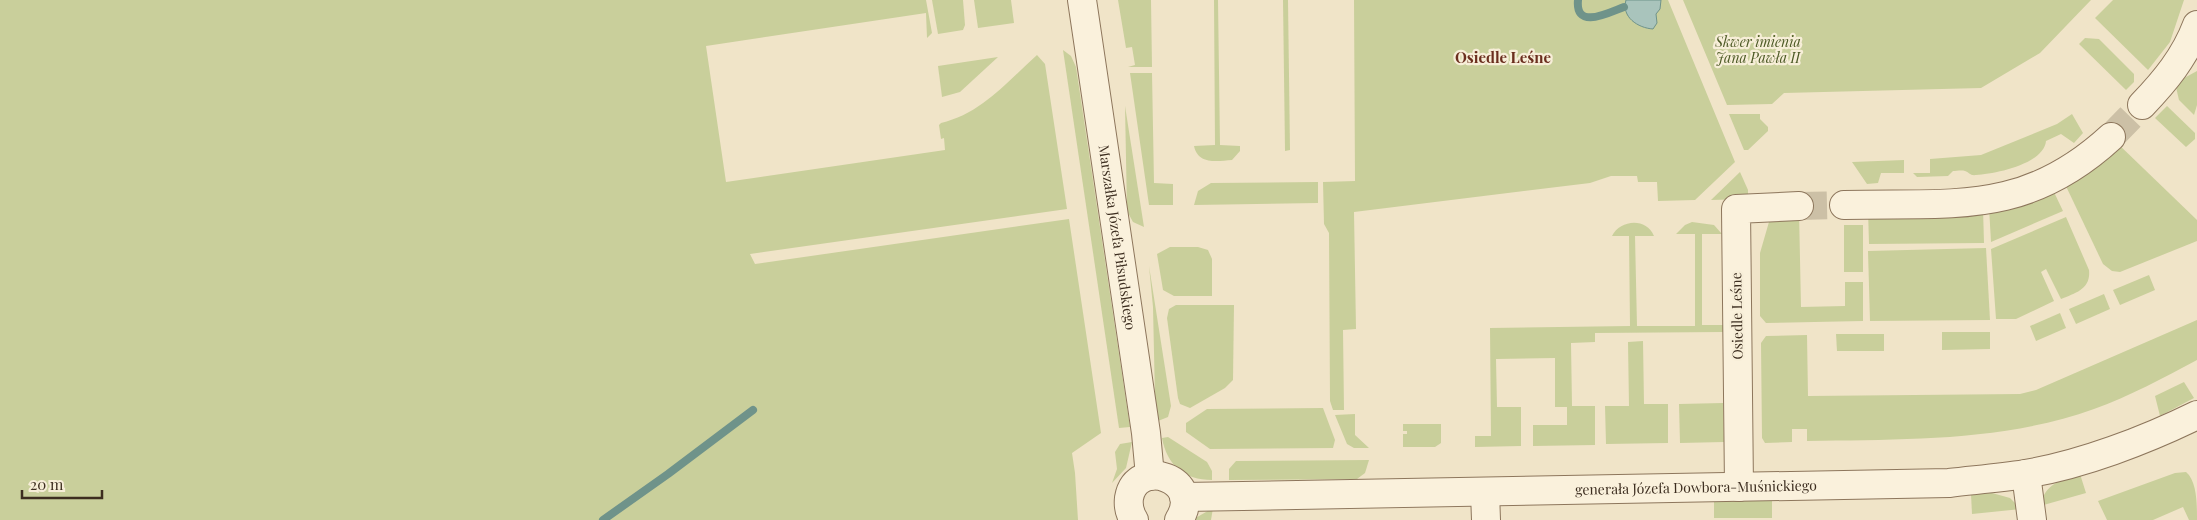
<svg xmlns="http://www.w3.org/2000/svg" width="2197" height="520" font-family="'Playfair Display',serif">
<rect width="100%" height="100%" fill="#f0e4c8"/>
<!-- green -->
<g fill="#c9cf9b">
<path d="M0,0H926L932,33L927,38L926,13L706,46L726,182L945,150L944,138L941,139L939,125L941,123C981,114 1008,81 1037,55L1045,64L1067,209L750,254L755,264L1069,219L1101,433L1072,453L1075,473L1078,520H0Z"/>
<polygon points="932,0 963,0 965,25 963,30 938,34"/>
<polygon points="974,0 1011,0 1014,23 978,28"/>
<polygon points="1118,0 1151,0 1152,67 1128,67 1135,65 1132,47 1126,48"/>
<path d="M1214,0H1218L1220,145L1240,146V151L1232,160C1217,161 1198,165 1194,146L1215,145Z"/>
<polygon points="1283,0 1288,0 1290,150 1285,151"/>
<polygon points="1354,0 1668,0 1735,162 1695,200 1658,201 1657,182 1638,182 1637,176 1611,176 1590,183 1354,212 1356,329 1343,330 1344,410 1333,410 1330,401 1329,233 1324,224 1323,182 1355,181"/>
<polygon points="1683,0 2091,0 2040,53 1981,88 1784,93 1772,104 1727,105"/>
<polygon points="2113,0 2184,0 2170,42 2148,70 2095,18"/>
<polygon points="2085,38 2099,39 2134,74 2134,82 2126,90 2079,44"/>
<polygon points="1063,50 1071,56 1076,67 1130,427 1119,428"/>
<polygon points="998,57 960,92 942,97 938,66"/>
<polygon points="2197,71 2197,105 2194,115 2179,100 2175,83"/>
<polygon points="1152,73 1154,183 1173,184 1173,205 1149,205 1130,73"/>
<polygon points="1125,106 1144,227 1133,222 1127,211"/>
<polygon points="2167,106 2195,133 2195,139 2186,147 2155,118"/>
<polygon points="1729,114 1760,114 1760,119 1768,127 1768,131 1748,150 1744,150"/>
<path d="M2072,114L2083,133L2074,143L2061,134L2046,141C2044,164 1995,174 1976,175C1970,176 1969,172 1965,171C1962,170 1956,171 1953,171L1948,176L1917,177L1913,173H1930V159L1981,155L2057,124Z"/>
<polygon points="2115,141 2197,220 2197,241 2120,272 2112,271 2103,264 2064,182"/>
<polygon points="1904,160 1904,173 1881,173 1878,183 1867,184 1852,162"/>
<polygon points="1740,172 1748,190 1748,199 1711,200"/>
<polygon points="1318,182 1318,203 1194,205 1198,191 1211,183"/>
<polygon points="2052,188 2063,211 1991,242 1989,207"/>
<polygon points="1983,208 1984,243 1869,244 1868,210"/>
<polygon points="1799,211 1801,307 1845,306 1845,282 1863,282 1863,321 1766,323 1760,316 1760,253 1771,215"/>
<path d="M2066,217L2089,270C2091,289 2076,293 2061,299L2046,269L2041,272L2054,301L2016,319H1996L1991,249Z"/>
<path d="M1692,222L1714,225L1722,234H1702V325H1723V332L1595,333V342L1571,343L1572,406H1595V445L1533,446V425H1567V407H1555V358L1496,359L1497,407H1521V446L1475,447V436H1491L1490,328L1630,326L1629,236H1612C1620,220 1646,217 1654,236H1635L1637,326H1695V234H1676L1685,225Z"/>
<rect x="1844" y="225" width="19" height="47"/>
<polygon points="1170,247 1198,247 1208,250 1212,259 1212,296 1174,296 1163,290 1157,254"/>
<polygon points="1986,248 1990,320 1870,321 1868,251"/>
<polygon points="1149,266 1171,406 1168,417 1158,421 1155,398 1153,307"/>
<polygon points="2149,275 2155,290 2120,305 2113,290"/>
<polygon points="2104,294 2110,309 2076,324 2069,309"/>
<polygon points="1176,305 1234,305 1233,380 1225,388 1190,408 1180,404 1178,398 1167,318 1169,309"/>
<polygon points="2060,313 2066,328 2036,341 2030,326"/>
<path d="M2197,320V360C2163,378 2130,396 2094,409C2002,442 1904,439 1807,441V429H1792V442L1765,443L1762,438L1761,343L1766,336L1807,335L1808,396L2020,394L2036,390Z"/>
<polygon points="1942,332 1990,332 1990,349 1942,350"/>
<polygon points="1836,334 1884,334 1884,351 1837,351"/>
<polygon points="1643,341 1644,404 1668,404 1668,443 1606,444 1605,406 1629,406 1628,342"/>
<polygon points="2184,382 2194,398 2160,416 2155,396"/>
<polygon points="1723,403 1724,442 1680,443 1679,404"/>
<polygon points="1323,408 1335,440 1333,448 1210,449 1186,432 1186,423 1207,409"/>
<polygon points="1355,414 1355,435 1369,448 1354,448 1347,444 1335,415"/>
<polygon points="1403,424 1441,424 1441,443 1435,447 1403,447 1403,434 1407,434 1407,431 1403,431"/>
<path d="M1168,437L1207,462L1212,471V480C1184,480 1167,465 1162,438Z"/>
<polygon points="1132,442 1126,468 1112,483 1117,469 1115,452 1120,444"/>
<polygon points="1369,460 1365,473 1357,479 1229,480 1229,469 1236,461"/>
<path d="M2186,472C2197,481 2197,504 2197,520H2189L2183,507L2153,520H2107L2098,501L2175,473Z"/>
<path d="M2080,474L2086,493L2040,506C2045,484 2060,480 2080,474Z"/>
<polygon points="1992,493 2010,498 2021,509 1972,514 1971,494"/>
<polygon points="1772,498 1772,518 1714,518 1714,499"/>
<polygon points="1213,508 1211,520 1192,520"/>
</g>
<!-- water -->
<path fill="#a9c4bc" stroke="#6f938a" d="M1626,0H1661L1660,9L1656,14L1657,23L1653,29C1638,28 1621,17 1626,0Z"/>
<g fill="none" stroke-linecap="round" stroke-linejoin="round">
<!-- stream -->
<g stroke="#6f938a" stroke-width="8">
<path d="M1578,0C1575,31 1610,12 1624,7"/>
<polyline points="603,520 668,474 753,410"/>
</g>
<!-- minor-tunnel -->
<g stroke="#ccc0a6" stroke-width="28" stroke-dasharray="28 14" stroke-linecap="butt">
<polyline points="2111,137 2142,105"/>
<polyline points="1799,206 1844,205"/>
</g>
<defs>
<g id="minor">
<path id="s1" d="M1082,0L1146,433L1150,476"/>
<path d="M2142,105C2165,81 2185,57 2197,25"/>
<path d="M1844,205C1952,202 2024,217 2111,137"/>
<polyline points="2026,474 2032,520"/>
<polyline points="1739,487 1736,209 1799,206"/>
<polyline points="1485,492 1486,520"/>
<path id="s2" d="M1184,497L1949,483C1974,480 2000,478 2025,474C2081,465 2146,440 2197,415"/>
<path d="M1134,520C1130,514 1128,506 1129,498C1136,456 1205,479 1179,520"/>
</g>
</defs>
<!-- minor casing -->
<use href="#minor" stroke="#8d765c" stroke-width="30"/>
<!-- minor -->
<use href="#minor" stroke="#faf1dc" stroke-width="28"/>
</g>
<g text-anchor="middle" stroke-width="4.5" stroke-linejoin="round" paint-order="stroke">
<!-- park labels -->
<g font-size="14" font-style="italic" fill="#4d5a26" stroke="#f7eed8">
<text x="1758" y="47">Skwer imienia<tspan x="1758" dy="16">Jana Pawła II</tspan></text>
</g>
<!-- street labels -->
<g font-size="14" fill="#3d2e20" stroke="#f7eed8">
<text dy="5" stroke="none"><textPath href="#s1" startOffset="240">Marszałka Józefa Piłsudskiego</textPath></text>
<text transform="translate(1737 316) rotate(-91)" y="5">Osiedle Leśne</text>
<text dy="5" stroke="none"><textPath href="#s2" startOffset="512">generała Józefa Dowbora-Muśnickiego</textPath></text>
</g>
<!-- neighbourhood labels -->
<g font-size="15" font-weight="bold" fill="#6b2e1e" stroke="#f7eed8">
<text x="1503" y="63">Osiedle Leśne</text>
</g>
</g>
<!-- scale -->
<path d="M22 490v8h80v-8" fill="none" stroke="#3d2e20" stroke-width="2.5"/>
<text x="30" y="490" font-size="15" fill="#3d2e20" stroke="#f7eed8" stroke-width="4" paint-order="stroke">20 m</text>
</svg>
